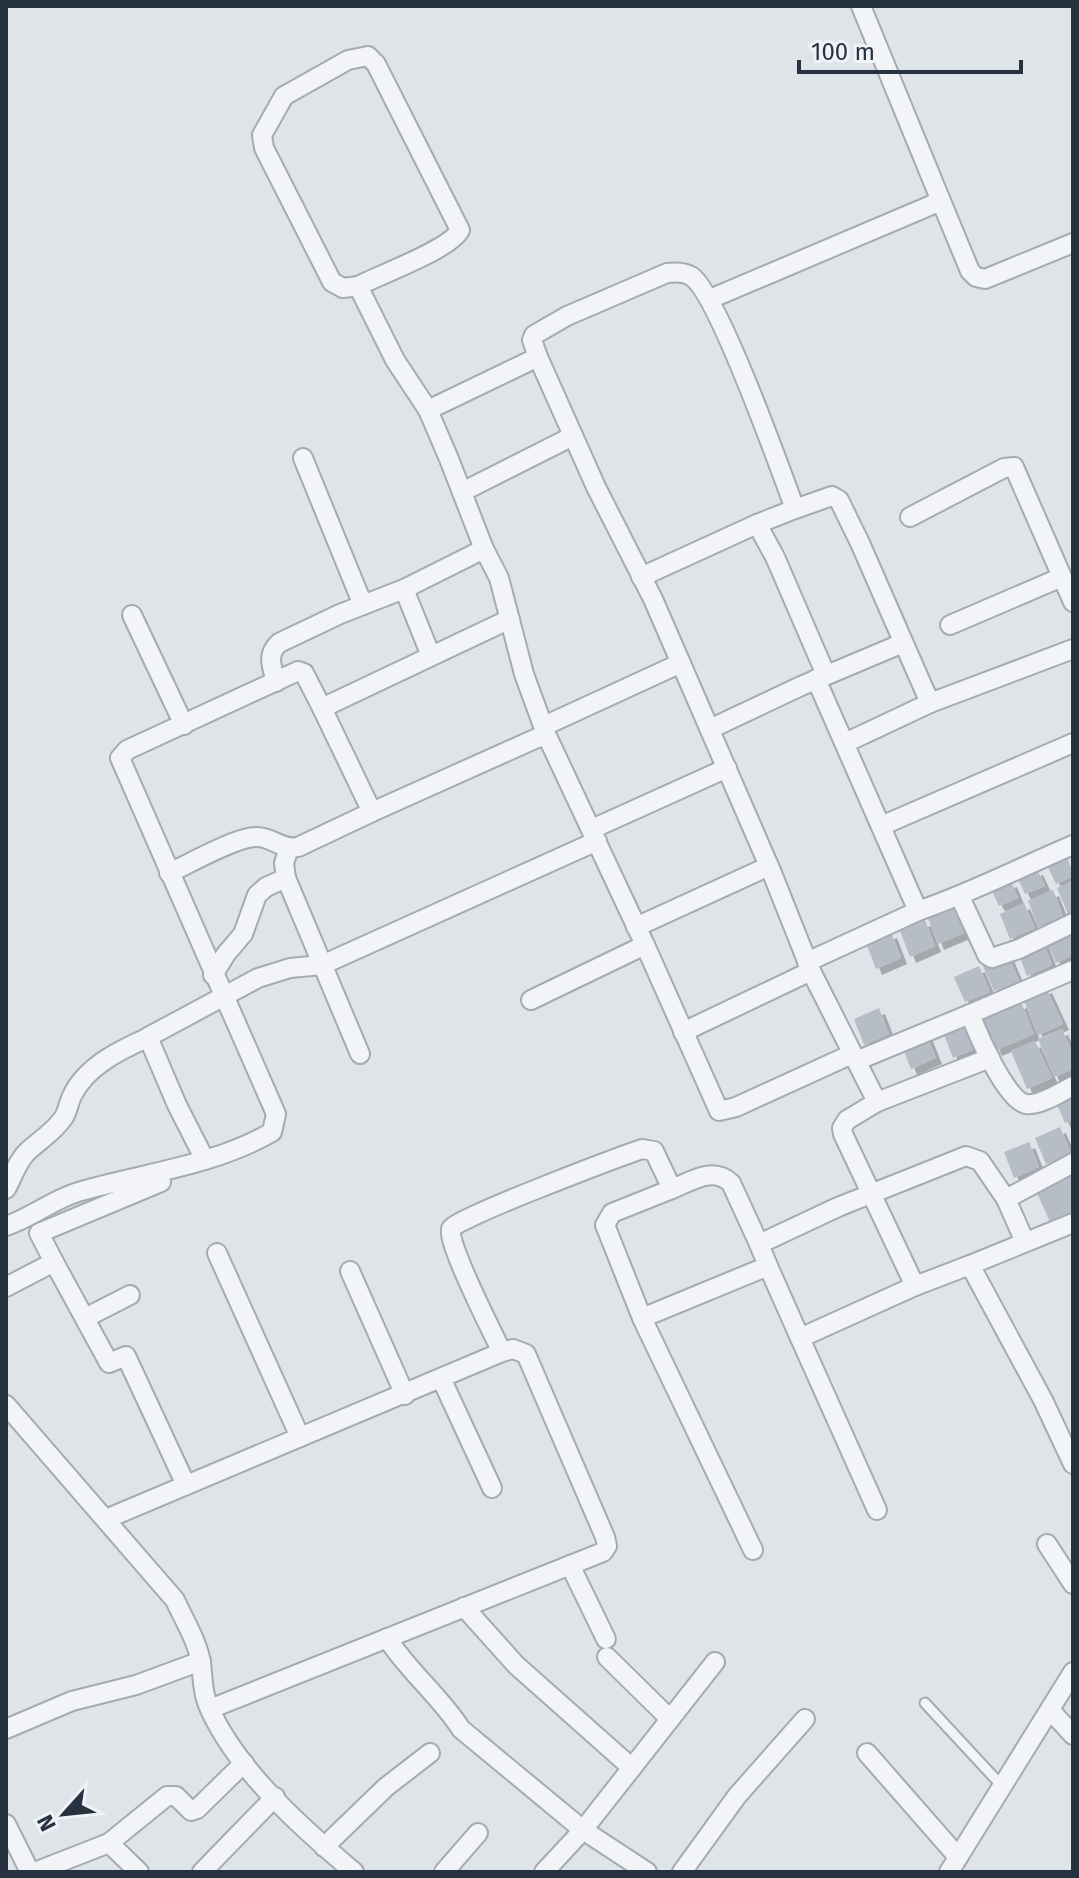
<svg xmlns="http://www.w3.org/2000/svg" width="1079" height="1878" font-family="'Fira Sans',sans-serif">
<defs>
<filter id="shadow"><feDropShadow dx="6" dy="6" stdDeviation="0" flood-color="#0004"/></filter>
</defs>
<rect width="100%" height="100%" fill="#dfe4e9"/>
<!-- building -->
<g fill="#b6bdc6" filter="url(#shadow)">
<polygon points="1068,859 1073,876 1056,884 1048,867"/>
<polygon points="1037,869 1045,886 1025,894 1017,877"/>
<polygon points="1011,881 1018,898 999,906 991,889"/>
<polygon points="1073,881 1073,911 1068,914 1057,888"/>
<polygon points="1053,890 1063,916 1038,927 1028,901"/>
<polygon points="1024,903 1035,928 1010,939 1000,914"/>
<polygon points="953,908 964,933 938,944 928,918"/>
<polygon points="925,920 935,946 910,957 900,931"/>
<polygon points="1070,927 1073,933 1073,955 1056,963 1045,937"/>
<polygon points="891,932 901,958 876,969 866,943"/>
<polygon points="1042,939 1052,965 1027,976 1017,950"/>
<polygon points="1008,955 1019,981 994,991 983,966"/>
<polygon points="979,966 990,992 965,1002 954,977"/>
<polygon points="1046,987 1063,1024 1038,1035 1022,996"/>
<polygon points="1021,1002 1034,1034 996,1050 982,1019"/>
<polygon points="879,1008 889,1034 864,1045 854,1019"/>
<polygon points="968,1022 979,1047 953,1058 943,1032"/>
<polygon points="1062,1029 1073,1054 1073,1069 1054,1077 1038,1039"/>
<polygon points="926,1033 936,1058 911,1069 901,1044"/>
<polygon points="1035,1041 1052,1078 1027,1089 1011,1051"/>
<polygon points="1073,1089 1073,1120 1065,1123 1054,1098"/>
<polygon points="1060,1127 1071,1153 1046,1164 1035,1138"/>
<polygon points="1029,1142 1039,1167 1014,1178 1004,1152"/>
<polygon points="1073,1173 1073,1211 1050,1222 1036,1191"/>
</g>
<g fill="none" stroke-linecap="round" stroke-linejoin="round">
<defs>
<polyline id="lane" points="925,1703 1001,1785"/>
<g id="street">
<polyline points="861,6 941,201"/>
<path d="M358,286L343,288L332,282L264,148L262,135L284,96L348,60L368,56L376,64L460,230C451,249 379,275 358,286L395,360L428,410L449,459L484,549L499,578L524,674L546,734L645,945L531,1000"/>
<polyline points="710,299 941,201 970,271 976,277 985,279 1073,243"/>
<polyline points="428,410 538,357"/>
<polyline points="303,458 363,605"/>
<polyline points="462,492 573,436"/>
<polyline points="910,517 1004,468 1014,467 1073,602"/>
<polyline points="757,524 775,557 826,675"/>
<polyline points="641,577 757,524 795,509"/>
<polyline points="404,589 431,656"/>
<polyline points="132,615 184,725"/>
<polyline points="510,619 322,708 372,812 546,734"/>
<polyline points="950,625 1062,577"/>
<path d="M1073,649L930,703L860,543L839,500L832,496L795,509C781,471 717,292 691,276C684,272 675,272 667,273L567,316L534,335L532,340L538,357L596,487L653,599L772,873L811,971L877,1102L847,1120L842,1128L843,1134L915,1286L970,1265L1043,1400L1073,1464"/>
<path d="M276,682C272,666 266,655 279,643L340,614L404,589L484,549"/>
<polyline points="544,726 681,663"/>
<polyline points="710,729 801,686 903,643"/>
<polyline points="845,743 930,703"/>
<polyline points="881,826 1073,743"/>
<polyline points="592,829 727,768"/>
<path d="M169,873C189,864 236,837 256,837C271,836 281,850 298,847L372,812"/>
<polyline points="286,878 360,1054"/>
<polyline points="960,897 987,955 992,958 1019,949 1073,923"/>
<path d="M918,911C971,893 1021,867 1073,845"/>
<polyline points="636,927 769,866"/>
<polyline points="645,945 719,1111 736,1107 852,1054"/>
<polyline points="807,962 918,911 816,679"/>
<path d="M1073,970L970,1014C977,1032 1006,1101 1026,1104C1040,1106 1061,1092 1073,1086"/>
<polyline points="213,975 226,954 243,934 257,895 266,887 286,878 284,863 289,848"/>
<polyline points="683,1032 811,971"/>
<polyline points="856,1061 970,1014"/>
<polyline points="877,1102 990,1058"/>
<polyline points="205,1160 177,1105 148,1037 258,978 290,968 322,965 597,841"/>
<path d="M6,1189C13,1177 17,1161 28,1151C40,1140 54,1132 64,1117C68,1110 69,1101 73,1094C87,1066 120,1050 147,1038"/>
<polyline points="672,1189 612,1213 605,1225 642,1318 768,1266 759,1244"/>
<path d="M6,1226C31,1218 52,1200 78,1192C143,1173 213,1166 272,1132L276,1114L120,758L127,750L298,671L304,673L322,708"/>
<polyline points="1025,1242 1006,1199 1073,1163"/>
<polyline points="217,1253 300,1437"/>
<polyline points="54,1262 109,1363 126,1356 186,1485"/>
<polyline points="970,1265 1073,1223"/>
<polyline points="768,1266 800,1338 915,1286"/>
<polyline points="350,1271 405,1395"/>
<polyline points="6,1287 54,1262 39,1233 161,1182"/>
<polyline points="85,1318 130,1295"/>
<polyline points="642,1318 753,1550"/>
<polyline points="800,1338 877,1510"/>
<path d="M502,1352C494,1336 446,1241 451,1229C456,1218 619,1157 642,1149L654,1151L672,1189C692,1181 713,1166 731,1183L759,1244L838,1207L966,1156L980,1161L1006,1199"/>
<polyline points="441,1378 492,1488"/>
<path d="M6,1405L175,1600C184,1620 197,1640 201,1663C203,1678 202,1691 208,1705C235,1769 302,1828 354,1872"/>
<polyline points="106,1519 502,1352 513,1349 526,1354 605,1537 607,1546 603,1552 210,1709"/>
<polyline points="1047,1544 1073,1584"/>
<polyline points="570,1565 606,1639"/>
<polyline points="464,1607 516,1665 632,1768"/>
<path d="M387,1638C408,1671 440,1696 461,1729L583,1830L715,1662"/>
<polyline points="607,1657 670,1719"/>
<polyline points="1050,1710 1073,1735"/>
<polyline points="6,1729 72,1701 136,1685 201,1661"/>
<polyline points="867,1753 958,1857"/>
<polyline points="6,1824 30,1872"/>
<polyline points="109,1843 139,1872"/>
<polyline points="324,1847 386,1787 430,1753"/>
<polyline points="35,1872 109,1843 167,1796 176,1796 191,1811 197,1809 244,1763"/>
<polyline points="202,1872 275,1797"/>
<polyline points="444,1872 478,1833"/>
<polyline points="544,1872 583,1830 647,1872"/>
<polyline points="682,1872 737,1796 805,1719"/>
<polyline points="949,1872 1073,1672"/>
</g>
</defs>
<!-- lane casing -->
<use href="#lane" stroke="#a4abb3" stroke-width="13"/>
<!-- street casing -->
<use href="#street" stroke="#a4abb3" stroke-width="22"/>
<!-- lane -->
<use href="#lane" stroke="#f2f4f7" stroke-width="9"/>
<!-- street -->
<use href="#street" stroke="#f2f4f7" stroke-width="18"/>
</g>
<!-- border -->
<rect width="1079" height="1878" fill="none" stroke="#273241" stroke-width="16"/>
<!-- north arrow -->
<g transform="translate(64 1814) rotate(243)" stroke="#eff2f6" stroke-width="6" paint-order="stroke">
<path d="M0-6L14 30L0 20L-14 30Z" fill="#273241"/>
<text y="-12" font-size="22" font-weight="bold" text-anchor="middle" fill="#273241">N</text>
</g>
<!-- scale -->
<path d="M799 60v12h222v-12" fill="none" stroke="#273241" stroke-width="4"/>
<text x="811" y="60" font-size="24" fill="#273241" stroke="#eff2f6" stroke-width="6" paint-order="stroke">100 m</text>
</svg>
